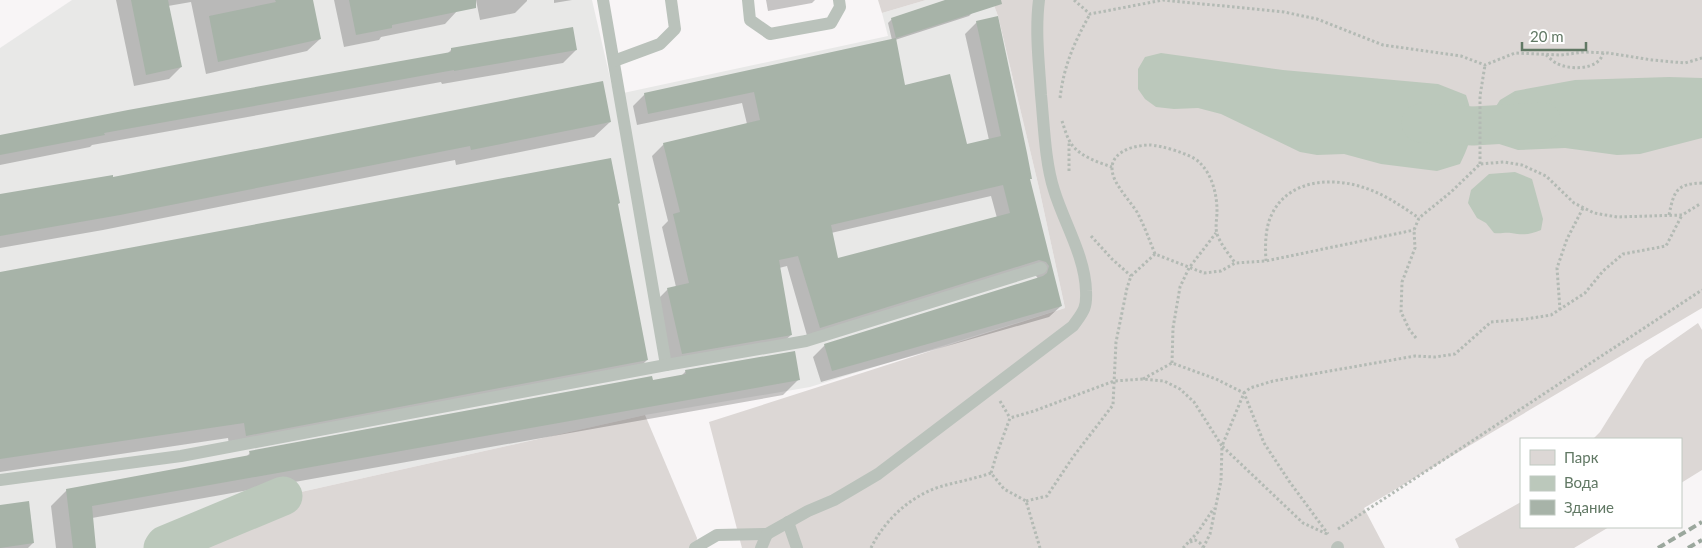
<svg xmlns="http://www.w3.org/2000/svg" width="1702" height="548" font-family="Lato,sans-serif">
<rect width="100%" height="100%" fill="#f8f5f6"/>
<!-- built -->
<polygon fill="#e8e8e7" points="72,0 592,0 614,95 888,36 882,13 926,0 992,0 998,16 1039,188 1065,308 810,387 645,415 283,496 165,545 163,548 0,548 0,48"/>
<!-- green -->
<g fill="#dcd7d5">
<polygon points="878,0 926,0 882,13"/>
<polygon points="992,0 1702,0 1702,308 1364,508 1385,548 742,548 709,422 1065,308 1039,188 998,16"/>
<polygon points="1698,323 1702,330 1702,470 1681,483 1681,439 1593,439 1600,432 1645,360"/>
<polygon points="645,415 697,538 696,548 163,548 165,545 283,496"/>
<polygon points="1521,502 1521,527 1609,527 1574,548 1459,548 1455,539"/>
</g>
<!-- water -->
<g fill="#bbc8bb">
<path d="M1161,53L1283,70L1438,84L1466,95C1476,123 1473,138 1460,164L1437,171L1381,164L1344,154L1317,155L1300,152L1221,114L1198,108L1174,109L1156,107L1145,99L1138,89V69L1145,57Z"/>
<polygon points="1669,77 1702,78 1702,138 1640,154 1617,155 1565,148 1518,150 1496,143 1490,136 1489,126 1491,114 1500,100 1515,91 1575,80"/>
<path d="M1515,172L1532,179L1543,219L1541,230C1530,235 1522,235 1511,233C1506,232 1500,234 1494,233L1486,223L1477,218L1468,203L1471,190L1489,174Z"/>
</g>
<!-- shadow -->
<g fill="#0003" fill-rule="evenodd">
<polygon points="116,0 312,0 320,39 307,51 206,74 191,2 168,6 181,67 169,79 134,86"/>
<polygon points="334,0 455,0 457,11 445,24 381,37 379,40 344,47"/>
<polygon points="476,0 527,0 527,1 515,13 480,20"/>
<polygon points="554,0 572,0 554,3"/>
<polygon points="766,0 815,0 812,3 768,11"/>
<path d="M949,0H971L973,12L969,16L895,40L904,86L966,146L989,140L965,34L977,22L1029,180L1061,306L1049,317L821,382L813,357L825,345L1038,279L1037,277L1031,271L808,339L787,266L779,268L791,335L779,346L671,365L656,301L668,289L676,287L662,227L668,221L652,156L664,144L747,124L742,103L637,125L633,106L645,94L892,40L888,23L892,19ZM991,196L997,218L837,260L831,233Z"/>
<polygon points="452,49 576,50 563,63 442,84 441,82 92,145 90,147 0,165 0,136 447,54"/>
<polygon points="610,122 594,137 456,165 455,160 103,230 0,248 0,195 112,178"/>
<polygon points="617,204 647,360 631,376 230,451 228,438 0,472 0,274"/>
<polygon points="686,371 799,379 783,395 92,518 95,548 56,548 51,506 67,490 245,458 250,453 681,376"/>
<polygon points="0,507 33,543 28,548 0,548"/>
</g>
<g fill="none" stroke-linecap="round" stroke-linejoin="round">
<!-- river -->
<g stroke="#bbc8bb" stroke-width="39">
<polyline points="1421,123 1473,126 1542,122"/>
<polyline points="163,548 165,545 283,496"/>
</g>
</g>
<!-- building -->
<g fill="#a7b3a8" fill-rule="evenodd">
<polygon points="131,0 168,0 182,67 146,75"/>
<polygon points="275,0 313,0 321,39 218,62 209,16 276,2"/>
<polygon points="349,0 476,0 476,8 392,25 392,28 356,35"/>
<polygon points="945,0 1001,0 1002,4 896,38 891,18"/>
<path d="M998,16L1027,153L1032,179H1030L1062,306L832,371L824,344L1043,276L1047,273L1049,266L1046,262L1039,260L820,328L798,256L779,260L792,335L682,354L667,288L689,283L673,214L680,212L663,143L760,120L754,92L648,114L644,93L896,38L905,85L950,74L967,144L1001,136L976,21ZM1003,185L1010,213L838,258L831,225Z"/>
<polygon points="573,27 577,50 454,71 454,70 104,133 105,135 0,155 0,135 128,110 451,52 451,48"/>
<polygon points="603,81 611,122 471,150 470,146 120,215 0,236 0,194 113,175 113,177"/>
<polygon points="611,158 620,203 618,204 648,360 246,436 244,423 0,459 0,272"/>
<polygon points="795,351 800,380 92,506 96,548 73,548 66,489 250,455 249,451 652,376 653,380 686,374 685,370"/>
<polygon points="29,501 34,543 0,548 0,505"/>
</g>
<g fill="none" stroke-linecap="round" stroke-linejoin="round">
<!-- path -->
<g stroke="#b3bab4" stroke-width="3" stroke-dasharray="2.5 2.5" stroke-linecap="butt">
<polyline points="1074,0 1090,14 1163,0 1284,12 1317,19 1383,45 1461,56 1485,65 1515,53 1561,55 1584,52 1608,53 1652,60 1685,63 1702,58"/>
<path d="M1546,55C1549,57 1552,61 1556,63C1568,70 1599,71 1603,53"/>
<path d="M1060,98C1064,65 1074,43 1090,14"/>
<path d="M1062,121C1064,127 1066,134 1069,140C1076,155 1097,162 1112,167"/>
<polyline points="1480,164 1480,96 1485,65"/>
<polyline points="1069,171 1069,142"/>
<path d="M1669,215C1674,191 1676,184 1702,183"/>
<polyline points="1091,236 1112,259 1131,276"/>
<path d="M1155,254C1149,239 1144,225 1137,212C1131,203 1124,195 1119,187C1100,159 1123,146 1149,145C1160,145 1191,154 1199,162C1212,174 1217,194 1217,211C1217,218 1215,227 1217,234C1221,245 1229,254 1235,263"/>
<path d="M1266,261C1265,245 1265,226 1273,212C1290,180 1331,177 1362,187C1383,193 1401,206 1419,218"/>
<polyline points="1560,310 1557,268 1567,239 1583,208"/>
<polyline points="1416,338 1409,329 1401,312 1402,282 1415,248 1414,230 1419,218 1451,192 1480,164 1504,162 1522,165 1546,176 1574,203 1594,213 1617,217 1682,215 1700,204"/>
<polyline points="1172,363 1173,328 1180,287 1189,268 1216,233"/>
<polyline points="1143,379 1172,363 1216,379 1244,393 1264,443 1289,481 1328,534"/>
<polyline points="1000,401 1010,418"/>
<polyline points="991,473 997,453 1010,418 1034,411 1114,381 1143,379 1164,381 1180,389 1194,402 1222,446 1221,481 1210,534 1203,548"/>
<polyline points="1026,501 1047,496 1073,457 1113,405 1116,342 1127,288 1131,276 1155,254 1204,273 1221,271 1235,263 1266,261 1414,230"/>
<polyline points="1338,529 1702,290"/>
<polyline points="1327,534 1303,523 1222,446 1244,393 1250,388 1273,381 1415,356 1435,357 1455,354 1491,322 1526,319 1551,315 1585,293 1603,271 1623,254 1666,246 1682,215"/>
<polyline points="1190,542 1195,540 1200,543 1203,547"/>
<path d="M871,548C884,521 909,497 939,487C956,482 974,479 991,473L1004,489L1026,501L1040,548"/>
<polyline points="1183,548 1198,532 1214,508"/>
</g>
<!-- service -->
<g stroke="#bac2bb" stroke-width="12">
<polyline points="603,0 666,365"/>
<polyline points="748,0 750,20 770,34 831,23 840,7 839,0"/>
<polyline points="614,61 660,44 675,29 671,0"/>
<polyline points="0,480 181,456 666,365 806,341 1041,268"/>
<polyline points="788,522 797,548"/>
<path d="M695,548L717,535L767,534L808,511L834,500L878,474L1073,326C1083,312 1087,309 1086,291C1085,256 1064,223 1054,190C1045,162 1044,125 1041,95C1039,64 1035,31 1039,0"/>
<polyline points="761,548 767,534"/>
<polyline points="1337,548 1338,547"/>
</g>
<!-- rail -->
<g stroke="#9ba79d" stroke-width="4" stroke-dasharray="8 4" stroke-linecap="butt">
<polyline points="1658,548 1702,522"/>
<polyline points="1688,548 1702,540"/>
</g>
</g>
<!-- legend -->
<rect x="1520" y="438" width="162" height="90" fill="#ffffff" stroke="#c0c9c1"/>
<rect x="1530" y="450" width="25" height="15" fill="#dcd7d5" stroke="#c0c9c1"/>
<text x="1564" y="463" font-size="15" fill="#617864">Парк</text>
<rect x="1530" y="476" width="25" height="15" fill="#bbc8bb" stroke="#c0c9c1"/>
<text x="1564" y="488" font-size="15" fill="#617864">Вода</text>
<rect x="1530" y="500" width="25" height="15" fill="#a7b3a8" stroke="#c0c9c1"/>
<text x="1564" y="513" font-size="15" fill="#617864">Здание</text>
<!-- scale -->
<path d="M1522 42v8h64v-8" fill="none" stroke="#617864" stroke-width="2.5"/>
<text x="1530" y="42" font-size="15" fill="#617864" stroke="#ffffff" stroke-width="4" paint-order="stroke">20 m</text>
</svg>
